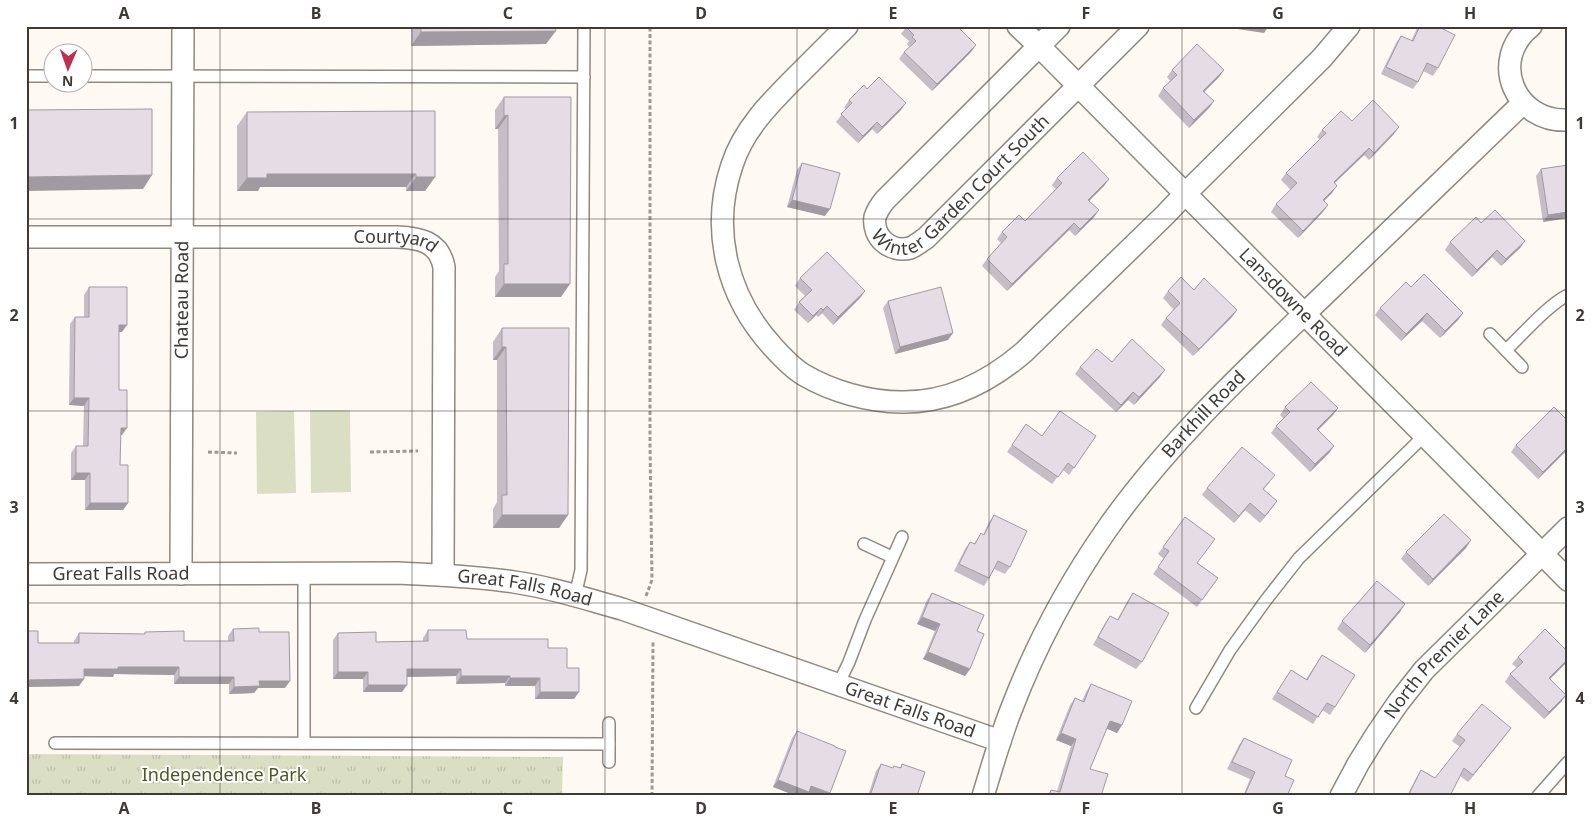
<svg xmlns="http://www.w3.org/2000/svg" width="1594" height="822" font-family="'Noto Sans',sans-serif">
<defs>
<pattern id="park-tufts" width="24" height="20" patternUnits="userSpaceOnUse" patternTransform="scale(1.25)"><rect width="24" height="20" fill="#dadfc3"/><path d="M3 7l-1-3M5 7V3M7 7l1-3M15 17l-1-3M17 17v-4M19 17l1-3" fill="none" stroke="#bcc0a8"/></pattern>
</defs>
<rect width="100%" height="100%" fill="#fef9f2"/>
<!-- grass -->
<g fill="#dadfc3">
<polygon points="310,410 350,410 351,492 311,493"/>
<polygon points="294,411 296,493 257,494 256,412"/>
</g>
<!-- park -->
<polygon fill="url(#park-tufts)" points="26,754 563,757 562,796 26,796"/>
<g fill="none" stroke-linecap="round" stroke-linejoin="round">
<defs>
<g id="lane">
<polyline points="26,76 52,76"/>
<polyline points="82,76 584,77"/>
<polyline points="1490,334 1522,367"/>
<path d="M1506,350C1522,335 1549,304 1568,295"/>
<polyline points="864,544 892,557"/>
<polyline points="304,575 304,743"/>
<polyline points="575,596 581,570 584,26"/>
<polyline points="838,685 849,662 865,620 902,537"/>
<polyline points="1196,708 1230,650 1266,600 1299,558 1425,435"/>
<polyline points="55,743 609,744"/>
<polyline points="609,762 609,723"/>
<polyline points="1538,796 1568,762"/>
</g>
<g id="street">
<path d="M847,26C831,42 815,58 799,74C772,101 744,128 732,165C710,230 727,297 773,347C782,357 792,368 804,375C831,391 869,402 901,402C949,403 989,382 1024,352L1165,215L1185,194L1322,58L1349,26"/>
<path id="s1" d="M1018,26L1038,45L1568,580"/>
<path id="s2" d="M1059,26L885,200C880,206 877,211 875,217C872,237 890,253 910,248C916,246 921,241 926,238L1138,26"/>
<path d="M1531,26C1488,60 1515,123 1568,120"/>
<path id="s3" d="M26,237H397C419,238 439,241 444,267L443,575"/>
<path id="s4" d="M26,574L399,573C437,575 475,576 514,582C550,587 586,599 622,609L1000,741"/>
<path id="s5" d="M181,574L183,26"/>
<path id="s6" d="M983,796C992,767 1000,738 1011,710C1035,647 1068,585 1107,529C1168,442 1247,369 1323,296C1390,232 1456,167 1523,103"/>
<path id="s7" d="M1341,796L1358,764L1376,735L1398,703L1424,670L1568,528"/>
</g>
</defs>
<!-- lane casing -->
<use href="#lane" stroke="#90897f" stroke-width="14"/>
<!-- street casing -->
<use href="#street" stroke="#90897f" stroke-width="24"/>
<!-- path -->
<g stroke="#9d9993" stroke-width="3" stroke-dasharray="4 2.5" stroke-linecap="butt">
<polyline points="208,452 237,453"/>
<polyline points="370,452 418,451"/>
<polyline points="646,596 652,580 650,444 650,26"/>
<polyline points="652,796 653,641"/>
</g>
<!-- lane -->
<use href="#lane" stroke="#fff" stroke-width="11"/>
<!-- street -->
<use href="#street" stroke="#fff" stroke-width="21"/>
</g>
<!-- wall -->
<g fill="#c6bdc6">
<polygon points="411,26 555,26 546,44 411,46"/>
<polygon points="907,26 976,45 971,52 932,91 899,59 904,52 910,47 907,44 909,41 901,34"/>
<polygon points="1418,26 1437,26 1438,68 1433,76 1423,71 1418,82 1413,89 1381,74 1396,43 1401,36 1411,41"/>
<polygon points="1172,70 1224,70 1219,77 1204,92 1214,101 1209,108 1189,128 1158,96 1163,88 1170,81 1167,77"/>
<polygon points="867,89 901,110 877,134 872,129 858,143 836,122 846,109 844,108 849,100"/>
<polygon points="504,97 561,297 495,297 495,277 499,271 498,129 495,129 495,110"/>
<polygon points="247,112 435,177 425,191 406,191 406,187 260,187 258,191 237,191 237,126"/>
<polygon points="1352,121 1394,134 1369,160 1364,155 1335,183 1332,193 1324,201 1323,212 1298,238 1271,212 1276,204 1291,190 1281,180 1286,173 1320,140 1317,137 1322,130"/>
<polygon points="802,163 825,216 787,207 797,170"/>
<polygon points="1568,165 1568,218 1543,222 1536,176 1541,169"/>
<polygon points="1057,178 1109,179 1104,186 1089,201 1099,210 1094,217 1075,236 1069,230 1007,291 982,266 987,259 1001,243 997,239 1002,232 1025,221 1056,189 1052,185"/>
<polygon points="1481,223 1525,241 1520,248 1501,266 1492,257 1472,277 1445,250 1450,242"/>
<polygon points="800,278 865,291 860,298 833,325 822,313 818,317 816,315 808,323 794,310 799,302 805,296 795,286"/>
<polygon points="89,287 122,332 119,332 119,390 122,435 121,435 120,465 128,503 123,510 85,510 85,480 71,480 71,453 76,446 83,446 84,406 69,405 70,324 75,317 84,317 84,295"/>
<polygon points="1411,287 1463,313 1458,320 1440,338 1422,321 1401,341 1375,315 1380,308"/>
<polygon points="1168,291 1237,310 1232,317 1193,356 1161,325 1166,318 1174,310 1163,298"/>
<polygon points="888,301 948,340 895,354 883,308"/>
<polygon points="502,328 568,515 559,528 493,528 493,509 497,502 497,360 493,360 493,342"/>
<polygon points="1112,362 1160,377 1134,405 1128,400 1116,412 1075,374 1080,367"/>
<polygon points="1285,407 1338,408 1333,415 1318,430 1334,446 1329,453 1310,472 1271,433 1276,426 1284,419 1280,415"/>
<polygon points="1568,421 1568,456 1564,453 1538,479 1511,452 1516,445"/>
<polygon points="1026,424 1042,436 1096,436 1069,475 1063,470 1052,484 1007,452"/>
<polygon points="1270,482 1264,489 1272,508 1260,523 1245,510 1234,523 1202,495 1207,488"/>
<polygon points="994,515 1010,567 1005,574 994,569 989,578 984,586 954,571 965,549 970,542 974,544 981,533 983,535 989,522"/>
<polygon points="1185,517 1198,563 1218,578 1197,607 1153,574 1164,559 1158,554"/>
<polygon points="1466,548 1428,586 1401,559 1406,552"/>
<polygon points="932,593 977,631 970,669 965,676 923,659 935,631 917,624 927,600"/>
<polygon points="1133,593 1142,662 1136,669 1093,645 1105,623 1110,616 1117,620 1128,600"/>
<polygon points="1400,612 1365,653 1337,629 1342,621"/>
<polygon points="233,629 259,632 285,688 258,688 254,693 229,694 229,684 174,684 174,675 114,674 113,677 84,676 79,686 26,687 26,631 38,643 74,643 74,641 79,633 144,634 145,632 184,641 228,641 228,636"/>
<polygon points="428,630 467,639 548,648 567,668 574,699 535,699 535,686 505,686 505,683 456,684 456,676 407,677 402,692 363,692 363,679 333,679 333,640 338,633 376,642 423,641 423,638"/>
<polygon points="1568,652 1568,661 1550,679 1566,695 1561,702 1544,719 1505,682 1510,674 1517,668 1512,664 1518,657"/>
<polygon points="1322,655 1335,707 1330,715 1322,710 1313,724 1272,699 1291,670 1306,679"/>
<polygon points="1091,684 1122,725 1117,733 1107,728 1090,769 1101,796 1047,796 1051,790 1057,791 1071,746 1056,740 1070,705 1075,698 1082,701 1086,692"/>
<polygon points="1511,728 1468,782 1460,776 1450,796 1407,796 1416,778 1421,770 1435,778 1460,747 1452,741 1457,734"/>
<polygon points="797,731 807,794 773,787 792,738"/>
<polygon points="1244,738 1285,776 1287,796 1243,796 1250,779 1227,769 1239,745"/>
<polygon points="881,764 893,768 894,766 900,768 902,764 917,796 868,796 876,771"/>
</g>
<!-- shaded-wall -->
<g fill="#a19aa1">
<polygon points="26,26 118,26 26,27"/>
<polygon points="238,26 357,26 237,28"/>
<polygon points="1225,26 1269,26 1264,33 1224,27"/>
<polygon points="556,31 546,44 411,46 421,32"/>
<polygon points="976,45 971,52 932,91 937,84"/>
<polygon points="1224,70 1219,77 1198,98 1203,91"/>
<polygon points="1214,101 1209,108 1189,128 1194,120"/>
<polygon points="906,103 901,110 877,134 882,127"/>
<polygon points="508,115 498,129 495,129 504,116"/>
<polygon points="877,122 872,129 858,143 863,136"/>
<polygon points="1399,127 1394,134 1369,160 1374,153"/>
<polygon points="1369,148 1364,155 1328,189 1334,182"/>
<polygon points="267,174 416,174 406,187 260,187 258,191 237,191 247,178"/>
<polygon points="152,175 143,189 26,191 26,177"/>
<polygon points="416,177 435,177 425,191 406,191"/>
<polygon points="1109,179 1104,186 1083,207 1088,200"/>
<polygon points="1337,186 1332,193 1318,207 1323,200"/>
<polygon points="792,200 830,209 825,216 787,207"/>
<polygon points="1328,205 1323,212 1298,238 1303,231"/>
<polygon points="1099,210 1094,217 1075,236 1080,229"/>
<polygon points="1568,212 1568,218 1543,222 1548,215"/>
<polygon points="1074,223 1069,230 1007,291 1012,284"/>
<polygon points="1525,241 1520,248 1501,266 1506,259"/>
<polygon points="1497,250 1492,257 1472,277 1477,270"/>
<polygon points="504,284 570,284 561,297 495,297"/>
<polygon points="865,291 860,298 833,325 838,317"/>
<polygon points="827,306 822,313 818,317 823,310"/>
<polygon points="821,308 816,315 808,323 813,316"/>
<polygon points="1237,310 1232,317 1193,356 1199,349"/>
<polygon points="1427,313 1422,321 1401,341 1406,334"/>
<polygon points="1463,313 1458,320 1440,338 1445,331"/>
<polygon points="119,325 127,325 122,332 114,332"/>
<polygon points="953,333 948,340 895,354 900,347"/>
<polygon points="502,347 506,347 497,360 493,360"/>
<polygon points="1165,370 1160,377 1134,405 1139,397"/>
<polygon points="1133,392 1128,400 1116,412 1121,405"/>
<polygon points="74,398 89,398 84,406 69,405"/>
<polygon points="1338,408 1333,415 1312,436 1317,429"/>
<polygon points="121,428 127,428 122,435 116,435"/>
<polygon points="1334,446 1329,453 1310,472 1315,464"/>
<polygon points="1568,447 1564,453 1538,479 1543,472"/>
<polygon points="76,473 90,473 85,480 71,480"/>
<polygon points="1277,501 1272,508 1260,523 1265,516"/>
<polygon points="90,503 128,503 123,510 85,510"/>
<polygon points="1250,503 1245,510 1234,523 1239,516"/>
<polygon points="502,515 568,515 559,528 493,528"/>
<polygon points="1471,540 1466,548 1428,586 1433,579"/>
<polygon points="1405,604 1400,612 1365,653 1370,645"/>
<polygon points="922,617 940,624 935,631 917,624"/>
<polygon points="928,652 970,669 965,676 923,659"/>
<polygon points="1568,659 1566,663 1544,685 1549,678"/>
<polygon points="118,667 179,667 174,675 114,674 113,677 79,676 84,669"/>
<polygon points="407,669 461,669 456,676 402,677"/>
<polygon points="338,672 368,672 363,679 333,679"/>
<polygon points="461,676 510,676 505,683 456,684"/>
<polygon points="179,677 234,677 229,684 174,684"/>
<polygon points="510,678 540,678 535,686 505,686"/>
<polygon points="84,679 79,686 26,687 26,680"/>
<polygon points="259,681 290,681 285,688 258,688 254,693 229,694 234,687"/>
<polygon points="368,685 407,685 402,692 363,692"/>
<polygon points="540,692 579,692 574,699 535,699"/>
<polygon points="1566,695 1561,702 1544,719 1549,712"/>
<polygon points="1110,721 1122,725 1117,733 1105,728"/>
<polygon points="1511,728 1506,735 1468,782 1473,775"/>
<polygon points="1061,733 1076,739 1071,746 1056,740"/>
<polygon points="778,780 811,786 830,793 828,796 812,796 807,794 806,796 796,796 773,787"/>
</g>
<!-- building -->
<g fill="#e6dce6" stroke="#a19aa1">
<polygon points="421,26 555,26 556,31 421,32"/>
<polygon points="907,26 957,26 976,45 937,84 904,52 916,41 912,37 914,35 906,27"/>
<polygon points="1420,26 1437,26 1455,35 1438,68 1427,63 1418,82 1386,67 1401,36 1413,41"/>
<polygon points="1197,44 1224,70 1203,91 1214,101 1194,120 1163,88 1177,75 1172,70"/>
<polygon points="879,77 906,103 882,127 877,122 863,136 841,114 852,103 849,100 864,85 867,89"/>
<polygon points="504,97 571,97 570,284 504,284 504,264 508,264 508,115 504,116"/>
<polygon points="1373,100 1399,127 1374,153 1369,148 1334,182 1337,186 1323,200 1328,205 1303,231 1276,204 1297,183 1286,173 1326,133 1322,130 1341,111 1352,121"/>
<polygon points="152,109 152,175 26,177 26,110"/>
<polygon points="435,111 435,177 416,177 416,174 267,174 267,178 247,178 247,112"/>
<polygon points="1083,152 1109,179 1088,200 1099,210 1080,229 1074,223 1012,284 987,259 1007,237 1002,232 1019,215 1025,221 1062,183 1057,178"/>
<polygon points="802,163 840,173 830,209 792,200"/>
<polygon points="1568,165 1568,212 1548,215 1541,169"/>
<polygon points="1495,210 1525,241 1506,259 1497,250 1477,270 1450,242 1476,217 1481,223"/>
<polygon points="827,252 865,291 838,317 827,306 823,310 821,308 813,316 799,302 812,290 800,278"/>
<polygon points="1424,274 1463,313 1445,331 1427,313 1406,334 1380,308 1406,282 1411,287"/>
<polygon points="1181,277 1194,290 1204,278 1237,310 1199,349 1166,318 1180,303 1168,291"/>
<polygon points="89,287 127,287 127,325 119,325 119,390 127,390 127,428 121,428 120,465 128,465 128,503 90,503 90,473 76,473 76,446 88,446 89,398 74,398 75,317 89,317"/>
<polygon points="941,287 953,333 900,347 888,301"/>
<polygon points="502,328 569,328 568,515 502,515 502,495 507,495 506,347 502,347"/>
<polygon points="1132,339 1165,370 1139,397 1133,392 1121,405 1080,367 1097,349 1112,362"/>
<polygon points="1311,382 1338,408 1317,429 1334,446 1315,464 1276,426 1290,412 1285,407"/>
<polygon points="1554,407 1568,421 1568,447 1543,472 1516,445"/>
<polygon points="1060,411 1096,436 1074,468 1068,463 1058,477 1012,445 1026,424 1042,436"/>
<polygon points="1242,447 1275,475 1263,489 1277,501 1265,516 1250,503 1239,516 1207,488"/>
<polygon points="1444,514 1471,540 1433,579 1406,552"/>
<polygon points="994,515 1027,531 1010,567 998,561 989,578 959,564 970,542 975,544 981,533 984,535"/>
<polygon points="1185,517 1215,539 1197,563 1218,578 1202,600 1158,567 1169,551 1163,547"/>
<polygon points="1377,581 1405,604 1370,645 1342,621"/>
<polygon points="932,593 984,615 977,631 984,634 970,669 928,652 940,624 922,617"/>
<polygon points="1133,593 1169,613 1142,662 1098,637 1110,616 1118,620"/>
<polygon points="259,628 259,632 289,632 290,681 259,681 260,686 234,687 234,677 179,677 179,667 118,667 118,669 84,669 84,679 26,680 26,631 38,631 38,643 79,643 79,633 145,634 145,632 184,631 184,641 234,641 233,629"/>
<polygon points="1545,629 1568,652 1568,659 1549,678 1566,695 1549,712 1510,674 1523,662 1518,657"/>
<polygon points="428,630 466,630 467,639 548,639 548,648 567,648 567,668 579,668 579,692 540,692 540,678 510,678 510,676 461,676 461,669 407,669 407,685 368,685 368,672 338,672 338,633 376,632 376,642 428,641"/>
<polygon points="1322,655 1355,675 1335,707 1327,703 1318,717 1277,692 1291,670 1307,680"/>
<polygon points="1091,684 1132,701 1122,725 1110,721 1090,769 1108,774 1101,796 1049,796 1051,790 1060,792 1076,739 1061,733 1075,698 1084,702"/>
<polygon points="1482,704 1511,728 1473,775 1464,768 1450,796 1408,796 1421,770 1435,778 1465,740 1457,734"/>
<polygon points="797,731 835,746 835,747 846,751 830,793 811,786 809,792 778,780"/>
<polygon points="1244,738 1292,760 1285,776 1294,780 1287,796 1244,796 1255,772 1232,762"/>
<polygon points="881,764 893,768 894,766 901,768 902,764 925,772 917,796 870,796"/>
</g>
<!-- grid -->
<path fill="none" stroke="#3e3b37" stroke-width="1" stroke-opacity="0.55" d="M220,26V796M412,26V796M605,26V796M797,26V796M989,26V796M1182,26V796M1374,26V796M26,219H1568M26,411H1568M26,603H1568"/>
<g text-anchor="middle" stroke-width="4" stroke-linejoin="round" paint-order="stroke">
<!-- street labels -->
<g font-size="18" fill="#3e3b37" stroke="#fff">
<text dy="6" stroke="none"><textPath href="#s2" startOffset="395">Winter Garden Court South</textPath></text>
<text dy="6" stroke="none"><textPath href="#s3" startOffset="370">Courtyard</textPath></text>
<text dy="6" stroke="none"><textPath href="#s5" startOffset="274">Chateau Road</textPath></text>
<text dy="6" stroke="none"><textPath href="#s1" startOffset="390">Lansdowne Road</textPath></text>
<text dy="6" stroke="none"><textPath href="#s6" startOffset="446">Barkhill Road</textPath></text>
<text dy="6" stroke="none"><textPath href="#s4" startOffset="95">Great Falls Road</textPath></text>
<text dy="6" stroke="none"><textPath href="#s4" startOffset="500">Great Falls Road</textPath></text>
<text dy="6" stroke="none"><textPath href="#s7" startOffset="176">North Premier Lane</textPath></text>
<text dy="6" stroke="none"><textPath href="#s4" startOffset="905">Great Falls Road</textPath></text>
</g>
<!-- park labels -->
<g font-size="18" fill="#505626" stroke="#fff">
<text x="224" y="781">Independence Park</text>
</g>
</g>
<!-- border -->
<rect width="1594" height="822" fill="none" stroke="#ffffff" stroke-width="55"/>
<!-- north arrow -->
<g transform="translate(68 68) rotate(182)"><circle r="24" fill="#ffffff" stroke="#b2b1af"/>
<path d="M0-4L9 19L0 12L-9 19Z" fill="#bf2f53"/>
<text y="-8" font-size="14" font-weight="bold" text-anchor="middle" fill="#3e3b37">N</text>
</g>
<rect x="28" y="28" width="1538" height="766" fill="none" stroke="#3e3b37" stroke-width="2"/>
<g font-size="16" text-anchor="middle" font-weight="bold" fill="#3e3b37">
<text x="124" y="19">A</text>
<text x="316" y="19">B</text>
<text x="508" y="19">C</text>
<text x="701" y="19">D</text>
<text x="893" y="19">E</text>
<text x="1086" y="19">F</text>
<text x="1278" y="19">G</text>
<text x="1470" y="19">H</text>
<text x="14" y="129">1</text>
<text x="1580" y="129">1</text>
<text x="14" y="321">2</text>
<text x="1580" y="321">2</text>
<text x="14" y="513">3</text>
<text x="1580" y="513">3</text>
<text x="14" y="704">4</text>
<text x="1580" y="704">4</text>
<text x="124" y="814">A</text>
<text x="316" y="814">B</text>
<text x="508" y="814">C</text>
<text x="701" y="814">D</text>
<text x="893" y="814">E</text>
<text x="1086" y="814">F</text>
<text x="1278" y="814">G</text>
<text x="1470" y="814">H</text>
</g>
</svg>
